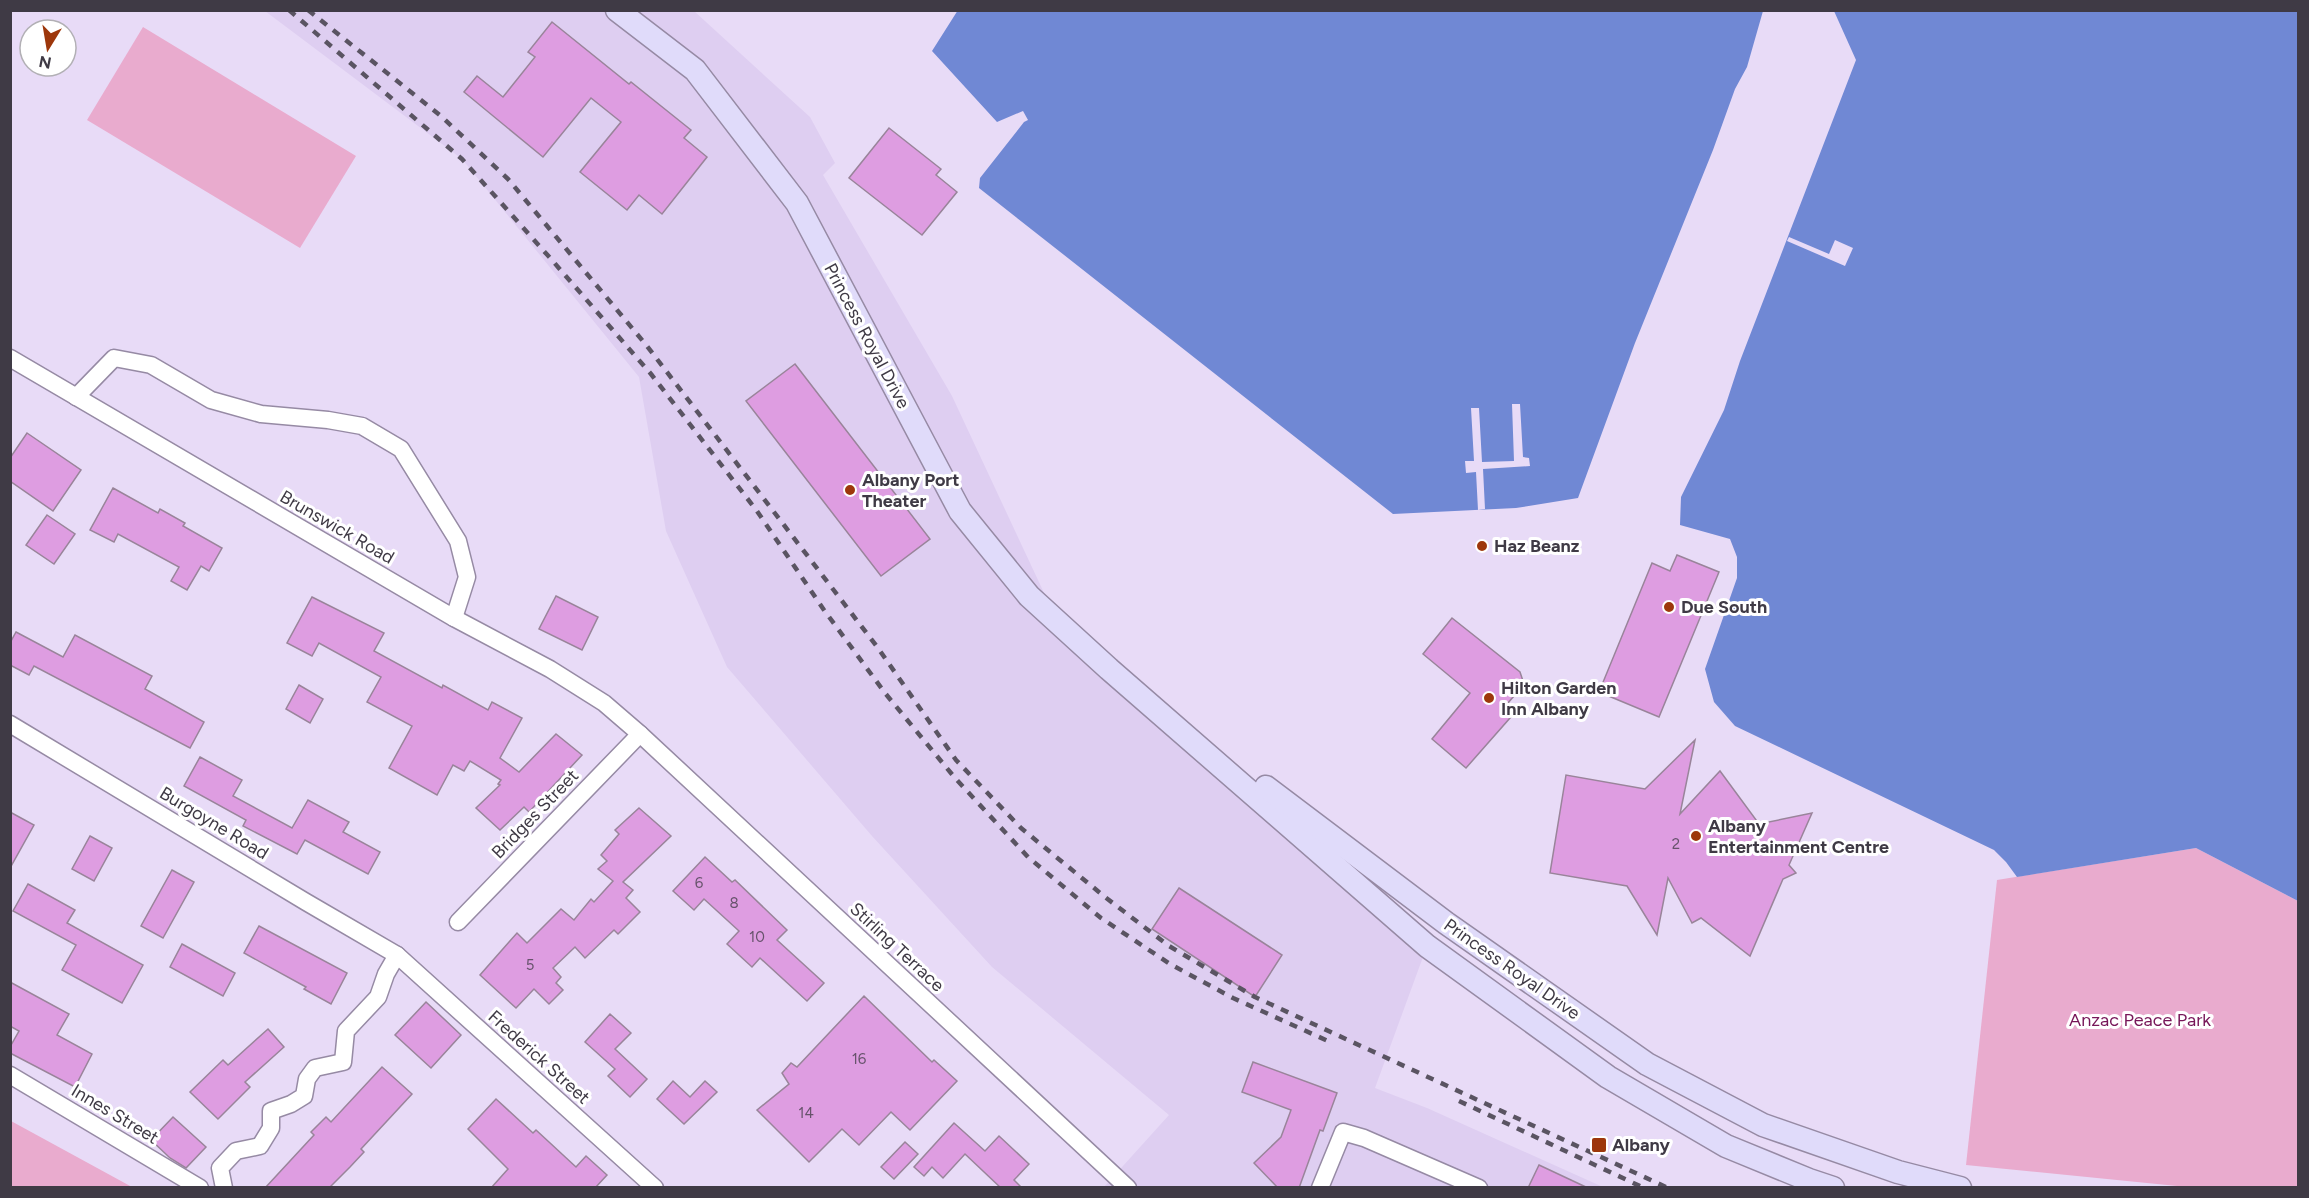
<svg xmlns="http://www.w3.org/2000/svg" width="2309" height="1198" font-family="Figtree,sans-serif">
<rect width="100%" height="100%" fill="#e8dbf7"/>
<!-- built -->
<polygon fill="#decef1" points="265,11 694,11 810,117 835,163 823,175 952,396 1045,595 1427,946 1375,1088 1427,1108 1603,1187 1104,1187 1169,1115 992,967 872,836 727,667 666,531 639,377 462,159"/>
<!-- green -->
<g fill="#e9abce">
<polygon points="143,27 356,156 300,248 87,120"/>
<polygon points="2196,848 2298,901 2298,1187 2187,1187 1966,1165 1997,880"/>
<polygon points="11,1121 132,1187 11,1187"/>
</g>
<!-- water -->
<g fill="#7088d4">
<polygon points="958,10 1763,11 1747,67 1735,89 1713,150 1635,343 1578,498 1516,508 1393,514 979,188 980,178 1024,122 1028,120 1023,111 997,122 932,51"/>
<polygon points="1834,11 2298,11 2298,901 2196,848 2017,877 2006,862 1994,850 1735,726 1714,702 1705,669 1737,578 1737,557 1730,539 1680,525 1681,497 1724,410 1740,361 1856,60"/>
</g>
<!-- pier -->
<g fill="#e8dbf7">
<polygon points="1789,237 1829,254 1835,240 1853,248 1845,266 1787,241"/>
<polygon points="1512,404 1520,404 1523,457 1529,458 1530,466 1483,469 1485,509 1478,510 1476,472 1466,473 1465,461 1474,461 1471,408 1479,408 1482,462 1514,461"/>
</g>
<!-- building -->
<g fill="#de9de1" stroke="#99849a" stroke-width="1.5">
<polygon points="552,22 629,84 631,82 691,130 684,138 707,157 662,214 639,195 627,210 580,172 621,122 591,98 543,157 464,92 477,76 503,97 535,57 528,52"/>
<polygon points="889,128 941,169 936,175 957,192 922,235 849,178"/>
<polygon points="795,364 930,539 881,576 746,401"/>
<polygon points="27,433 81,470 53,511 10,481 10,458"/>
<polygon points="113,488 158,513 160,509 185,523 183,526 222,548 209,571 201,566 187,590 171,581 179,567 118,534 114,542 90,530"/>
<polygon points="47,515 75,534 54,564 26,545"/>
<polygon points="1677,555 1719,572 1659,717 1599,692 1652,563 1670,571"/>
<polygon points="556,596 598,617 582,650 539,629"/>
<polygon points="312,597 384,633 374,651 442,688 443,685 488,710 492,702 522,718 500,758 519,772 556,734 582,755 529,812 524,807 500,830 476,808 500,785 498,784 501,780 470,761 464,771 453,765 437,795 389,768 412,726 367,702 381,677 319,643 312,656 287,643"/>
<polygon points="1452,618 1520,672 1523,681 1520,689 1508,703 1517,710 1466,768 1432,739 1470,693 1423,654"/>
<polygon points="16,632 63,657 75,635 152,676 145,689 204,722 190,748 34,666 29,675 10,665 10,643"/>
<polygon points="299,685 323,699 310,723 286,709"/>
<polygon points="1695,740 1680,814 1720,771 1759,824 1812,813 1789,865 1796,873 1783,879 1750,956 1701,918 1692,923 1668,878 1657,935 1627,886 1550,873 1566,775 1645,789"/>
<polygon points="200,757 242,780 233,796 292,828 308,800 349,822 343,832 380,852 368,874 305,840 297,854 243,826 246,820 184,786"/>
<polygon points="639,808 671,836 623,882 633,890 626,898 640,912 618,934 614,930 585,958 575,947 553,968 561,977 556,983 563,990 549,1004 534,989 516,1008 480,975 517,933 527,943 561,909 574,920 591,899 594,902 613,881 598,869 607,861 601,855 619,834 615,830"/>
<polygon points="10,812 34,825 10,868"/>
<polygon points="90,836 112,848 94,881 72,869"/>
<polygon points="705,857 732,882 735,880 787,930 777,940 824,983 807,1001 760,958 752,967 727,944 739,931 704,899 694,910 673,891"/>
<polygon points="172,870 194,882 163,938 141,926"/>
<polygon points="28,884 75,910 67,923 143,965 122,1003 62,970 76,945 13,911"/>
<polygon points="1179,888 1282,955 1255,997 1152,929"/>
<polygon points="259,926 347,973 331,1004 304,989 306,987 244,953"/>
<polygon points="182,944 235,973 223,996 170,967"/>
<polygon points="10,982 69,1014 57,1035 92,1054 75,1087 10,1053 10,1047 19,1031 10,1026"/>
<polygon points="864,996 932,1062 934,1060 957,1081 910,1130 891,1112 859,1145 842,1129 809,1162 757,1110 789,1084 782,1073 791,1063 797,1067"/>
<polygon points="426,1002 461,1035 431,1068 395,1035"/>
<polygon points="610,1014 631,1033 615,1049 647,1079 630,1097 608,1076 615,1069 585,1042"/>
<polygon points="268,1029 284,1047 245,1082 250,1087 218,1119 190,1092 223,1060 228,1065"/>
<polygon points="1253,1062 1337,1093 1323,1131 1320,1130 1299,1188 1278,1188 1254,1163 1281,1137 1291,1110 1242,1092"/>
<polygon points="382,1067 412,1094 361,1149 364,1152 350,1167 329,1188 265,1188 314,1135 311,1132 326,1117 331,1122"/>
<polygon points="673,1081 690,1097 705,1081 717,1092 684,1124 657,1099"/>
<polygon points="496,1099 533,1133 536,1130 576,1167 586,1156 607,1175 595,1188 491,1188 508,1169 468,1129"/>
<polygon points="173,1117 206,1147 186,1168 170,1158 151,1140"/>
<polygon points="954,1123 985,1151 999,1136 1029,1164 1014,1180 1022,1188 1001,1188 965,1154 943,1178 932,1167 924,1176 914,1167"/>
<polygon points="905,1142 918,1154 894,1179 881,1167"/>
<polygon points="1539,1165 1588,1188 1528,1188"/>
</g>
<g fill="none" stroke-linecap="round" stroke-linejoin="round">
<defs>
<g id="minor">
<polyline points="10,358 454,618 550,669 604,703 640,734 1128,1188"/>
<polyline points="76,397 114,358 151,365 211,400 261,414 328,420 362,426 401,449 458,541 467,577 454,618"/>
<polyline points="10,724 306,902 397,955 655,1188"/>
<polyline points="458,922 640,734"/>
<polyline points="10,1075 200,1188"/>
<polyline points="224,1188 220,1168 236,1151 260,1146 271,1128 271,1111 291,1104 304,1096 307,1079 315,1068 343,1062 346,1031 378,997 386,974 397,955"/>
<polyline points="1320,1188 1343,1132 1364,1138 1479,1188"/>
</g>
<g id="secondary">
<polyline points="617,10 695,70 797,203 960,511 1029,596 1109,669 1427,946 1608,1077 1726,1146 1809,1180 1833,1188"/>
<polyline points="1266,787 1446,923 1647,1064 1763,1125 1898,1172 1960,1188"/>
</g>
</defs>
<!-- minor casing -->
<use href="#minor" stroke="#968aa4" stroke-width="19"/>
<!-- secondary casing -->
<use href="#secondary" stroke="#968aa4" stroke-width="25"/>
<!-- minor -->
<use href="#minor" stroke="#fff" stroke-width="16"/>
<!-- secondary -->
<use href="#secondary" stroke="#e0dbfa" stroke-width="22"/>
<!-- rail -->
<g stroke="#5a5462" stroke-width="4.5" stroke-dasharray="8 8" stroke-linecap="butt">
<polyline points="289,10 462,159 551,259 651,374 757,511 824,610 885,693 955,778 1028,857 1101,918 1170,964 1233,998 1328,1041"/>
<polyline points="308,10 441,116 508,179 647,346 878,648 956,760 1021,828 1105,897 1169,946 1255,997 1668,1188"/>
<polyline points="1459,1101 1644,1188"/>
</g>
</g>
<!-- markers -->
<g fill="#9d370b" stroke="#fff" stroke-width="2">
<circle cx="850" cy="490" r="6"/>
<circle cx="1482" cy="546" r="6"/>
<circle cx="1669" cy="607" r="6"/>
<circle cx="1489" cy="698" r="6"/>
<circle cx="1696" cy="836" r="6"/>
<rect x="1591" y="1137" width="16" height="16" rx="3"/>
</g>
<g text-anchor="middle" stroke-width="6" stroke-linejoin="round" paint-order="stroke">
<!-- number labels -->
<g font-size="15" fill="#67536c">
<text x="1676" y="849">2</text>
<text x="699" y="888">6</text>
<text x="734" y="908">8</text>
<text x="757" y="942">10</text>
<text x="530" y="970">5</text>
<text x="859" y="1064">16</text>
<text x="806" y="1118">14</text>
</g>
<!-- street labels -->
<g font-size="18" fill="#3f3a45" stroke="#fff">
<text transform="translate(867 336) rotate(62)" y="6">Princess Royal Drive</text>
<text transform="translate(337 527) rotate(30)" y="6">Brunswick Road</text>
<text transform="translate(535 814) rotate(-46)" y="6">Bridges Street</text>
<text transform="translate(214 823) rotate(31)" y="6">Burgoyne Road</text>
<text transform="translate(897 947) rotate(43)" y="6">Stirling Terrace</text>
<text transform="translate(1512 969) rotate(35)" y="6">Princess Royal Drive</text>
<text transform="translate(539 1057) rotate(42)" y="6">Frederick Street</text>
<text transform="translate(115 1114) rotate(31)" y="6">Innes Street</text>
</g>
<!-- poi labels -->
<g font-size="18" font-weight="bold" fill="#3f3a45" stroke="#fff" text-anchor="start">
<text x="862" y="486">Albany Port<tspan x="862" dy="21">Theater</tspan></text>
<text x="1494" y="552">Haz Beanz</text>
<text x="1681" y="613">Due South</text>
<text x="1501" y="694">Hilton Garden<tspan x="1501" dy="21">Inn Albany</tspan></text>
<text x="1708" y="832">Albany<tspan x="1708" dy="21">Entertainment Centre</tspan></text>
<text x="1612" y="1151">Albany</text>
</g>
<!-- park labels -->
<g font-size="18" fill="#771659" stroke="#fff">
<text x="2140" y="1026">Anzac Peace Park</text>
</g>
</g>
<!-- border -->
<rect width="2309" height="1198" fill="none" stroke="#3f3a45" stroke-width="24"/>
<!-- north arrow -->
<g transform="translate(48 48) rotate(191)"><circle r="28" fill="#ffffff" stroke="#b2b0b5" stroke-width="1.5"/>
<path d="M0-4.5L10 22L0 15L-10 22Z" fill="#9d370b"/>
<text y="-9" font-size="16" font-weight="bold" text-anchor="middle" fill="#3f3a45">N</text>
</g>
</svg>
